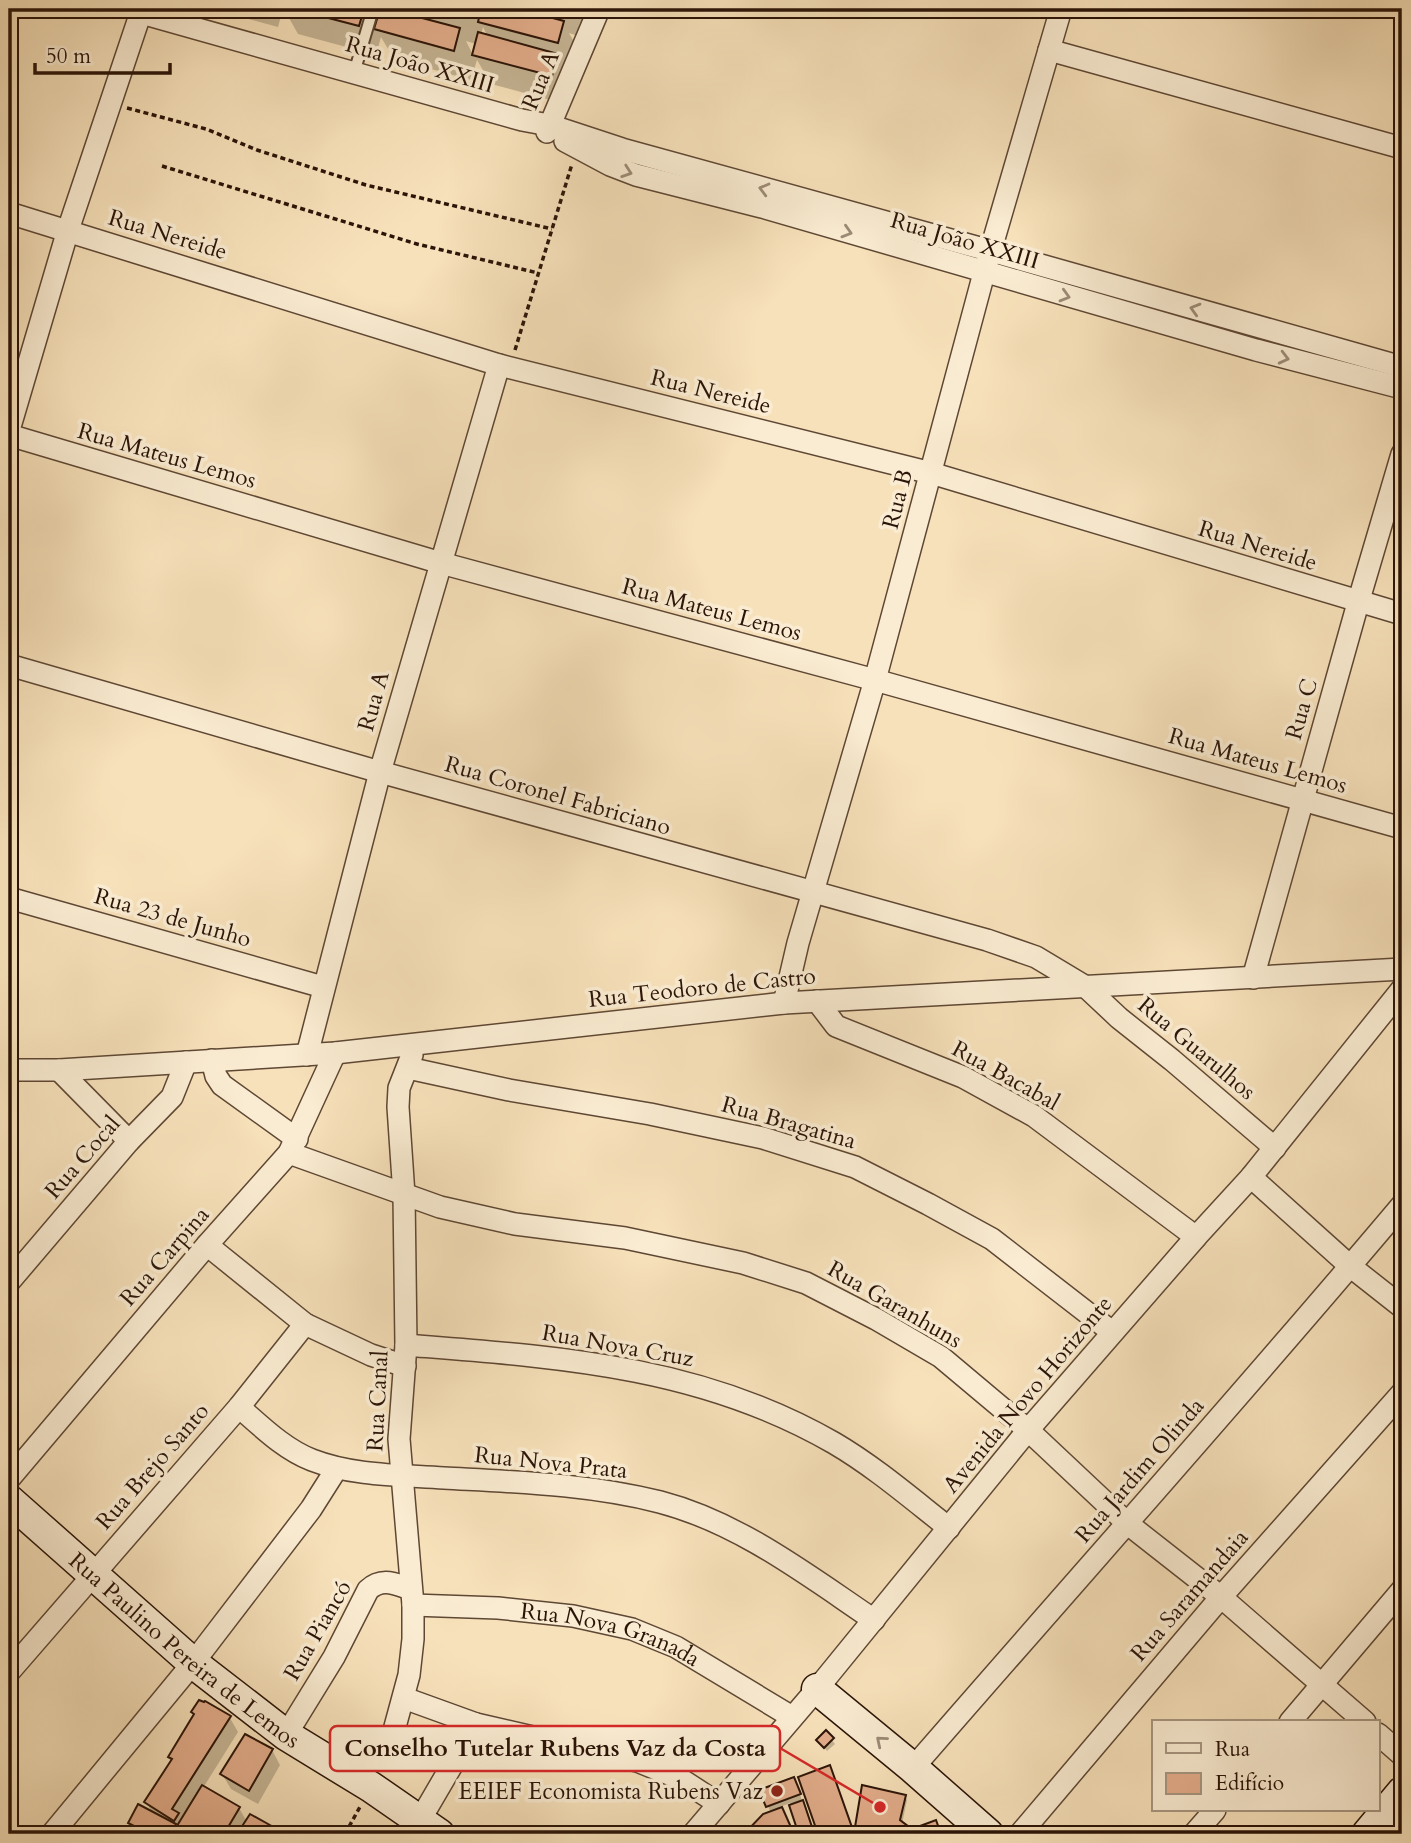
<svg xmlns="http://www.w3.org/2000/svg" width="1411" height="1843" font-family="Cardo,serif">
<rect width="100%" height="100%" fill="#f7e1ba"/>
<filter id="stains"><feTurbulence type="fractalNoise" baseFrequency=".00286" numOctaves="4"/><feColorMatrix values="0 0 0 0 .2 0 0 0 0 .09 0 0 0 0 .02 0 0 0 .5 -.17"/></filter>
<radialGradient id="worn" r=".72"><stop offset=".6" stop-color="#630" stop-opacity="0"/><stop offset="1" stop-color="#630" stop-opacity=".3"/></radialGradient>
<!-- shadow -->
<g fill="#0003" fill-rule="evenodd">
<polygon points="212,9 283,9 278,27"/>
<path d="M284,9H475L480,19L483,9H585L590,18L584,38L569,33L580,52L569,105L491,84L477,60L471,80L394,59L381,37L376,55L298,34ZM370,16L379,18L377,27ZM483,27L488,37L481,35ZM466,41L476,44L473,55Z"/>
<polygon points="230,1718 238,1732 203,1788 239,1808 247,1822 276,1830 278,1834 139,1834 135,1832 130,1823 153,1814 146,1802 172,1761 170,1757"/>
<polygon points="826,1732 835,1744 827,1751 821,1744"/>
<polygon points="272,1750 280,1765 258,1804 231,1789 222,1774"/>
<polygon points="832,1772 854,1834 801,1834 790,1803 780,1807 793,1834 747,1834 756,1822 771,1813 761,1791 796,1783 813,1832 819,1830"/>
<polygon points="863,1787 904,1796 907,1800 902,1824 911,1831 937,1826 940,1834 856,1834"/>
</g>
<!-- building -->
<g fill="#e3ad8b" stroke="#2b1408" stroke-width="2">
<polygon points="294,9 364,9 359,26"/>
<polygon points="380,9 388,9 460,28 454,51 374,29"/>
<polygon points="481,9 519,9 564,21 558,43 478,22"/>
<polygon points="478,32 558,54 552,76 472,55"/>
<polygon points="199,1700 204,1702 205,1701 231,1716 172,1809 179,1813 174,1821 144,1802 172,1759 168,1757 194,1714 191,1712"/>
<polygon points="826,1730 834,1738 824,1748 816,1740"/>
<polygon points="245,1734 273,1749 249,1791 220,1774"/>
<polygon points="830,1765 854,1833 854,1834 818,1834 798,1777"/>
<polygon points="794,1777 801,1794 766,1807 759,1790"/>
<polygon points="202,1785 240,1807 224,1834 172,1834"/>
<polygon points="862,1785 906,1795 900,1820 912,1829 936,1820 941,1834 854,1833"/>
<polygon points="803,1800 812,1827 798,1832 789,1805"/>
<polygon points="138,1804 176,1824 171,1834 150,1834 128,1823"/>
<polygon points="782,1807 794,1834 744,1834 763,1814"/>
<polygon points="250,1814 277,1829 274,1834 237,1834"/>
</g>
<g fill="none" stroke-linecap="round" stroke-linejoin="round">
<defs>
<polyline id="lane" points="354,73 373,9"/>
<g id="street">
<polyline points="141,13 522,120 549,125 622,149 991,251 1402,367"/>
<polyline points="1049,50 1402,148"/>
<polyline points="547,132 599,9"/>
<polyline points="565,141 610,165 636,175 762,207 1256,350 1402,388"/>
<polyline points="9,213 499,365 931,473 1402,614"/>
<polyline points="9,430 68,230 142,9"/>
<polyline points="9,435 441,563 875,680 1402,828"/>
<polyline points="9,665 380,772 987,940 1036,957 1086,987 1119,1018 1172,1060 1275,1148"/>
<polyline points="9,898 323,987"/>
<polyline points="1253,978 1358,603 1402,454"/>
<polyline points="817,1001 836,1026 963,1077 1034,1116 1196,1237"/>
<polyline points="784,1003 798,943 875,680 984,273 1061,9"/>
<polyline points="307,1055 380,772 499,365"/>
<polyline points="212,1060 216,1076 222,1085 297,1139"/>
<polyline points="408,1068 509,1090 650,1114 763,1138 855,1167 928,1204 992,1239 1112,1332"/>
<polyline points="9,1070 59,1070 335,1053 784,1003 1402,969"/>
<polyline points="59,1070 129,1141"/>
<polyline points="289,1153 440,1207 515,1224 625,1238 743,1263 806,1283 876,1319 941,1357 1028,1430 1128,1524 1221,1597 1365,1722"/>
<polyline points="1251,1177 1350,1266 1402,1307"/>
<polyline points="207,1245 305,1324 371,1355 405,1366"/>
<polyline points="9,1282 129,1141 172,1097 186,1062"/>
<path d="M406,1345C556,1357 699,1365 834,1443C875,1467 912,1499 949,1528"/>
<path d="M239,1407C262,1427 284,1449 312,1460C353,1476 401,1475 444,1478C517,1482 589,1484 660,1502C740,1523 807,1575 874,1620"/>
<polyline points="9,1479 207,1245 289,1153 335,1053"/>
<path id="s1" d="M413,1605L498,1608L573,1616L632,1629L676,1647L792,1717"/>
<polyline points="9,1672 239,1407 305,1324"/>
<polyline points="404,1698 476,1724 637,1761 679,1778 719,1804"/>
<polyline points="1290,1722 1402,1590"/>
<polyline points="1378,1734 1402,1755"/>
<path d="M286,1735L334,1657L368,1590C382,1577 395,1584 411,1589"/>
<polyline points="386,1760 409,1675 413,1639 413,1605 399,1439 406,1345 404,1195 398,1107 399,1088 412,1055"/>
<path d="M913,1768C1076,1580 1242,1395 1402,1205"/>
<polyline points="420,1820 476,1724"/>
<polyline points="52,1834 193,1663 311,1509 337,1468"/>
<polyline points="693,1834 817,1689 1028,1430 1196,1237 1251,1177 1402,989"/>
<polyline points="1020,1834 1221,1597 1402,1393"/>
<polyline points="1194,1834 1215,1810"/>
</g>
<g id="secondary">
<path id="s2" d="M9,1500L193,1663L286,1735L371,1787L439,1834"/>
<polyline points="817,1689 913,1768 988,1834"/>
<polyline points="1367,1834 1402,1792"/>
<polyline points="1395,1834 1402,1825"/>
</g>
</defs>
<!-- lane casing -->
<use href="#lane" stroke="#5e4734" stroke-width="14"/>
<!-- street casing -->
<use href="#street" stroke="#5e4734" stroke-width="24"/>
<!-- secondary casing -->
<use href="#secondary" stroke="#2b1408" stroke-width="33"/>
<!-- path -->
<g stroke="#2b1408" stroke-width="3.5" stroke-dasharray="5 3.5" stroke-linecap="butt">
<polyline points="127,108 206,129 257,150 366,185 552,229"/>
<polyline points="162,166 417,244 538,273"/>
<polyline points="515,350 572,164"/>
<polyline points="345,1834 361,1805"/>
</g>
<!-- lane -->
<use href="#lane" stroke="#faecd2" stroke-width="10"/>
<!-- street -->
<use href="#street" stroke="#faecd2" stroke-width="21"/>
<!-- secondary -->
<use href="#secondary" stroke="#faecd2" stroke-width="30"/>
</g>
<!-- one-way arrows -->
<defs><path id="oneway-chevron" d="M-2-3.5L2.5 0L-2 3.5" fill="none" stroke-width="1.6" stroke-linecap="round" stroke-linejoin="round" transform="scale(1.75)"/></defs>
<g stroke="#9d8b77">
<use href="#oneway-chevron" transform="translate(627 172) rotate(19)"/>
<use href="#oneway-chevron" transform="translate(764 189) rotate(-165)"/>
<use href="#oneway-chevron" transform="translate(847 232) rotate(17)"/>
<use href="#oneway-chevron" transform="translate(1065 296) rotate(16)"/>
<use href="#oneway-chevron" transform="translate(1195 309) rotate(-164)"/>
<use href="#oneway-chevron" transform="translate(1284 358) rotate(14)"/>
<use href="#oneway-chevron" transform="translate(881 1741) rotate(-140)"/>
</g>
<!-- markers -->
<circle fill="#8f2418" stroke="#faecd2" stroke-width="2.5" cx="777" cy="1791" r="7"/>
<g text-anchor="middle" stroke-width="7" stroke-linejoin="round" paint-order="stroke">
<!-- street labels -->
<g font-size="23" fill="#2b1408" stroke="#faecd2">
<text transform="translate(420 64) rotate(16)" y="8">Rua João XXIII</text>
<text transform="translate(540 80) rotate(-67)" y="8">Rua A</text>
<text transform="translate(168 234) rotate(17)" y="8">Rua Nereide</text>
<text transform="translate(965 240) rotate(16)" y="8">Rua João XXIII</text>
<text transform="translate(711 391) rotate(14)" y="8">Rua Nereide</text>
<text transform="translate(167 455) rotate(16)" y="8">Rua Mateus Lemos</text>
<text transform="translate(897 499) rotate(-75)" y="8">Rua B</text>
<text transform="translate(1258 545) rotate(17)" y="8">Rua Nereide</text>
<text transform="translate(712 609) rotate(15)" y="8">Rua Mateus Lemos</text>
<text transform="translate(373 701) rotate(-74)" y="8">Rua A</text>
<text transform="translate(1301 709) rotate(-74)" y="8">Rua C</text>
<text transform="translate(1258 760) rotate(16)" y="8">Rua Mateus Lemos</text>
<text transform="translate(558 795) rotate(16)" y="8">Rua Coronel Fabriciano</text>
<text transform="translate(173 917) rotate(16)" y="8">Rua 23 de Junho</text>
<text transform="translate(702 987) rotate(-6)" y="8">Rua Teodoro de Castro</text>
<text transform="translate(1197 1048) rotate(40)" y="8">Rua Guarulhos</text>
<text transform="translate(1006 1075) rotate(29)" y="8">Rua Bacabal</text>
<text transform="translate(789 1122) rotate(16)" y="8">Rua Bragatina</text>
<text transform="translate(82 1157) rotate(-49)" y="8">Rua Cocal</text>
<text transform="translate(164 1256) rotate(-49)" y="8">Rua Carpina</text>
<text transform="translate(895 1304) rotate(30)" y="8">Rua Garanhuns</text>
<text transform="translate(618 1345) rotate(10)" y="8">Rua Nova Cruz</text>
<text transform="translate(1027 1394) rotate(-50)" y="8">Avenida Novo Horizonte</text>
<text transform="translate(377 1401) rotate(-87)" y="8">Rua Canal</text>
<text transform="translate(551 1462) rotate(6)" y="8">Rua Nova Prata</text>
<text transform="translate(152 1466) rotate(-49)" y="8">Rua Brejo Santo</text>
<text transform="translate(1139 1470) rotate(-49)" y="8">Rua Jardim Olinda</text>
<text transform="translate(1189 1595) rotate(-49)" y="8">Rua Saramandaia</text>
<text transform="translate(317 1630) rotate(-60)" y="8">Rua Piancó</text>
<text dy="8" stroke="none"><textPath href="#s1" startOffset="201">Rua Nova Granada</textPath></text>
<text dy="8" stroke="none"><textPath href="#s2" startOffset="231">Rua Paulino Pereira de Lemos</textPath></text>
</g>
<!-- poi labels -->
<g font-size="23" fill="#2b1408" stroke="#faecd2" text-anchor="end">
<text x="763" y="1799">EEIEF Economista Rubens Vaz</text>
</g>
</g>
<!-- callouts -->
<path fill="none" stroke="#d62828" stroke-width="2.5" d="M880 1807L780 1748"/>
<circle fill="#d62828" stroke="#faecd2" stroke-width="2.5" cx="880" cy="1807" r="7"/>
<rect fill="#faecd2" stroke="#d62828" stroke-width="2.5" x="330" y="1726" width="450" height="45" rx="7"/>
<g font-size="24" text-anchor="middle" font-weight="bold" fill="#2b1408">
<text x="555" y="1756">Conselho Tutelar Rubens Vaz da Costa</text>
</g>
<!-- margin -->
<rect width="1411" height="1843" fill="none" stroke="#f7e1ba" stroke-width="35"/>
<rect x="10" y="10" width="1390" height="1822" fill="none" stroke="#2b1408" stroke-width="3.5"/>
<rect x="18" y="18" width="1376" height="1808" fill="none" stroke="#2b1408" stroke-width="2"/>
<!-- legend -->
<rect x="1152" y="1720" width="228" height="91" fill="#faecd2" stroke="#a79681" stroke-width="2"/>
<rect x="1166" y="1743" width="35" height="10" fill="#faecd2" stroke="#a79681" stroke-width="2"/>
<text x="1215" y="1756" font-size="21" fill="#2b1408">Rua</text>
<rect x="1166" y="1773" width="35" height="21" fill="#e3ad8b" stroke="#a79681" stroke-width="2"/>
<text x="1215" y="1790" font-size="21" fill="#2b1408">Edifício</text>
<!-- scale -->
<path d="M35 63v10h135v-10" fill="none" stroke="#2b1408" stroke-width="3.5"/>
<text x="46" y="63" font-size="21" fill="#2b1408" stroke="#faecd2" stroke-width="5" paint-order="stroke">50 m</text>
<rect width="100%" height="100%" filter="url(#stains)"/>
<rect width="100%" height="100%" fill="url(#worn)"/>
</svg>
